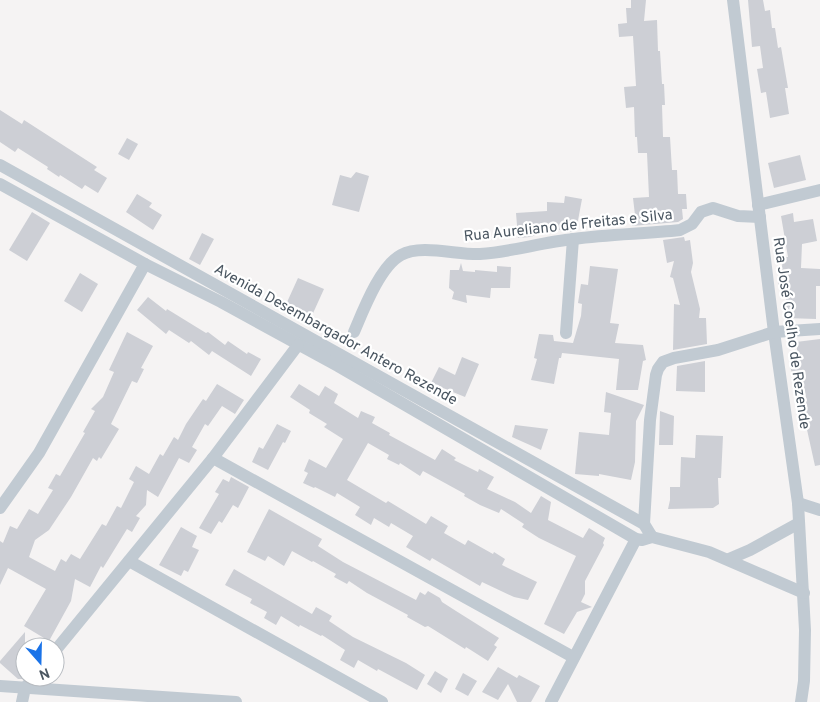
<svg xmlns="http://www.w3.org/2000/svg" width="820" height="702" font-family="Overpass,sans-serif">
<rect width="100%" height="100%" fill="#f5f3f3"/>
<!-- building -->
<g fill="#cdcfd5">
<polygon points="631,0 646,0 644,21 657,20 658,51 660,51 662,84 664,84 665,105 662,105 663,137 670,137 672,170 677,170 678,194 686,194 687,209 682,209 683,219 678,222 632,226 631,215 635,215 633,198 649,197 647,153 638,153 637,137 635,137 634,107 626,108 624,87 636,86 633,36 619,37 618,24 627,23 626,8 631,8"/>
<polygon points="748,0 763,0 765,11 770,10 772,28 775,28 778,48 781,47 788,88 785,88 789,114 770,118 766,92 761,93 757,69 763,68 760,46 752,47"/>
<polygon points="0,110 22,124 24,120 97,167 94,170 107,178 98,193 85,185 82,189 60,175 59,177 47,169 48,167 18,148 15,152 0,142"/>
<polygon points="127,138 138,144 129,160 118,154"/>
<polygon points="800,155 806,180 774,188 768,163"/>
<polygon points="356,172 369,176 359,212 332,205 340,175 351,178"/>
<polygon points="137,194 152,203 149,207 162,215 153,230 126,212"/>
<polygon points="565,196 582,199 576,231 568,232 556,229 530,237 518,238 516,213 547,211 547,202 564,203"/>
<polygon points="32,212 50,223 27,261 9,250"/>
<polygon points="793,213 794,222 813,219 817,241 802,244 801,268 820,269 820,286 816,286 816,319 786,318 786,285 778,285 779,267 782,267 783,257 788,257 781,216"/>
<polygon points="202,233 214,239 200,265 189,259"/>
<polygon points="684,237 685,241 690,240 693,263 691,272 700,309 699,318 706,318 707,344 673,350 674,304 680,305 673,278 670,277 674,261 667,263 663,240"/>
<polygon points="461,263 463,271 475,272 475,270 497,272 497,266 511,267 510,288 491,288 490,298 466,295 467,303 452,299 454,292 449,288 450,270 459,270"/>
<polygon points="590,266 618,269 610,323 619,324 615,343 643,345 646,360 643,361 638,390 616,390 619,359 562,353 561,358 559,358 554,384 531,380 537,359 534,358 539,334 553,335 554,341 573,343 581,316 582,304 578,303 581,284 588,285"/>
<polygon points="80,273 98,284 82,312 64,301"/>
<polygon points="298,278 324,289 309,322 283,311"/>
<polygon points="148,297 166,311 167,309 206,333 208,332 225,345 228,341 247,354 248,352 261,359 251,376 212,351 209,355 191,341 189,343 169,330 166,334 137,310"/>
<polygon points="127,332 153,346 141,368 144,369 137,383 132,381 111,424 119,429 101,459 99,457 97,461 93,458 71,497 49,530 35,540 29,557 55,571 61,559 66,562 71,554 80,559 102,524 106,526 117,506 121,508 134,482 129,479 136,466 149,474 160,454 163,456 174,437 178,440 186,424 203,399 206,401 217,384 244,400 235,414 222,406 208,426 205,424 192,447 197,450 189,463 179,458 158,497 147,490 146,505 136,516 140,518 132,532 127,529 103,568 101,566 90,587 75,579 71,601 49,641 24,626 46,589 8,568 0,585 0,541 3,543 10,526 17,529 29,509 38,514 53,490 48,488 56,474 60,476 85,433 83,432 95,411 91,409 103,397 114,372 109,370"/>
<polygon points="820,339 820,465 815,466 804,416 807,416 803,401 807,401 801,376 793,377 790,366 799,364 796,342"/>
<polygon points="462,357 479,364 465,397 431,383 439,367 455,375"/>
<polygon points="705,361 705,392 676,391 677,366"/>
<polygon points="299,384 319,396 325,386 338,394 334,403 358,418 361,411 375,417 372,423 390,433 389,435 435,460 442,449 456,458 454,460 478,472 479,469 494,477 487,489 515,502 531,513 541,496 551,502 548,520 583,538 589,528 605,538 603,543 604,545 585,581 585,594 581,602 592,607 577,612 564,634 544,624 576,556 539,538 522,527 524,524 501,509 499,513 480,505 464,496 465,494 423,471 420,476 400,463 399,465 387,459 389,455 368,443 347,480 386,503 388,501 426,524 431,516 448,526 444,533 465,545 468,540 493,554 494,552 505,559 502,565 537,582 528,600 514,597 482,582 480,586 432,558 430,561 406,547 413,536 391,523 389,527 374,518 371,525 355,515 360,507 337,493 335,497 315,487 314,488 303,483 308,473 304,471 309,459 326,468 343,439 324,427 327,424 309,413 310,410 290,397"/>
<polygon points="606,392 644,405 636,421 635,462 631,480 599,474 599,476 575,474 579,432 609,435 611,413 604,412"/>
<polygon points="660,411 674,416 673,445 659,445"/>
<polygon points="277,424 291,431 285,443 283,442 268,470 252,462 259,447 263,449"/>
<polygon points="515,425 548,429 541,450 512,437"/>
<polygon points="696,435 723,436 721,478 718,478 719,504 713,508 668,509 670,500 670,487 680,487 681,457 695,458"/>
<polygon points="231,477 249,487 238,508 233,505 222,523 219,521 211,534 199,528 219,494 215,492 223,479 229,482"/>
<polygon points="269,509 322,539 318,546 343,562 416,600 420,592 425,595 428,591 440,598 442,602 456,611 499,638 494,645 497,647 488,661 466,647 465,649 428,626 425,627 407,617 408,615 367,593 349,581 347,584 334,577 336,574 313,561 312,562 292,551 284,566 268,556 265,561 247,552"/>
<polygon points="181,527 197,536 192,547 199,550 188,572 184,570 181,576 159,565"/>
<polygon points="234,569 312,614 316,607 332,616 329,621 353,637 406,663 425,675 417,690 378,669 377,671 358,660 354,668 340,660 345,650 322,635 321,636 300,625 299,627 281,616 276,625 264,618 267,612 250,603 252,599 225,585"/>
<polygon points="25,632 25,675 22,679 18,679 0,663 0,661"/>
<polygon points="498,667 517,678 519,675 540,686 531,702 517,702 508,684 498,700 482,692"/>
<polygon points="435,671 448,679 441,693 427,684"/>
<polygon points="463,673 477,681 468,696 455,689"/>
</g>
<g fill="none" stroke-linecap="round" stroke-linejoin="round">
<!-- minor -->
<g stroke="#c1cad2" stroke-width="12">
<polyline points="733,0 774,332 798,503 805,630 804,681 801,702"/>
<polyline points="0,165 644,524 652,537"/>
<polyline points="0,184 145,264 221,302 338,366 636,539 642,540 652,537 709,552 804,593"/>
<polyline points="758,205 820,190"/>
<path d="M354,332C363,311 380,266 401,255C421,244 457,255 480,254C512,252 542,242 574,239C609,234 645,234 680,230L692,224L701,212L713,208L738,216L760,217"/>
<polyline points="566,333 573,239"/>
<polyline points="213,458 573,657"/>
<polyline points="798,503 820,510"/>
<polyline points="0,508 39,453 145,264"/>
<polyline points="644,524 650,420 656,375 658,369 663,362 674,358 718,350 774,332 820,329"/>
<polyline points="729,559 750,550 799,523"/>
<polyline points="129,561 382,702"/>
<polyline points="55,651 213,458 298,345"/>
<polyline points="0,686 236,702"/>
<polyline points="22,702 25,688 34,677"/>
<polyline points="551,702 636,539"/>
</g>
</g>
<g text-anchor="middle" stroke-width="4.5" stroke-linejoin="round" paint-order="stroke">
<!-- street labels -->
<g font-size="15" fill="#4a5661" stroke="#fff">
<text transform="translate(568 225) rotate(-6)" y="5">Rua Aureliano de Freitas e Silva</text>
<text transform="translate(792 333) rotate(82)" y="5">Rua José Coelho de Rezende</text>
<text transform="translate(336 334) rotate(29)" y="5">Avenida Desembargador Antero Rezende</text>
</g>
</g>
<!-- north arrow -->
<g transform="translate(40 662) rotate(160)"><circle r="24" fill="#ffffff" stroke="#b7bbc0"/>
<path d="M0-4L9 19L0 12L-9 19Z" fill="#1a73e8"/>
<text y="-8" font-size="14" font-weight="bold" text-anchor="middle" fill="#4a5661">N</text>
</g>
</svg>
